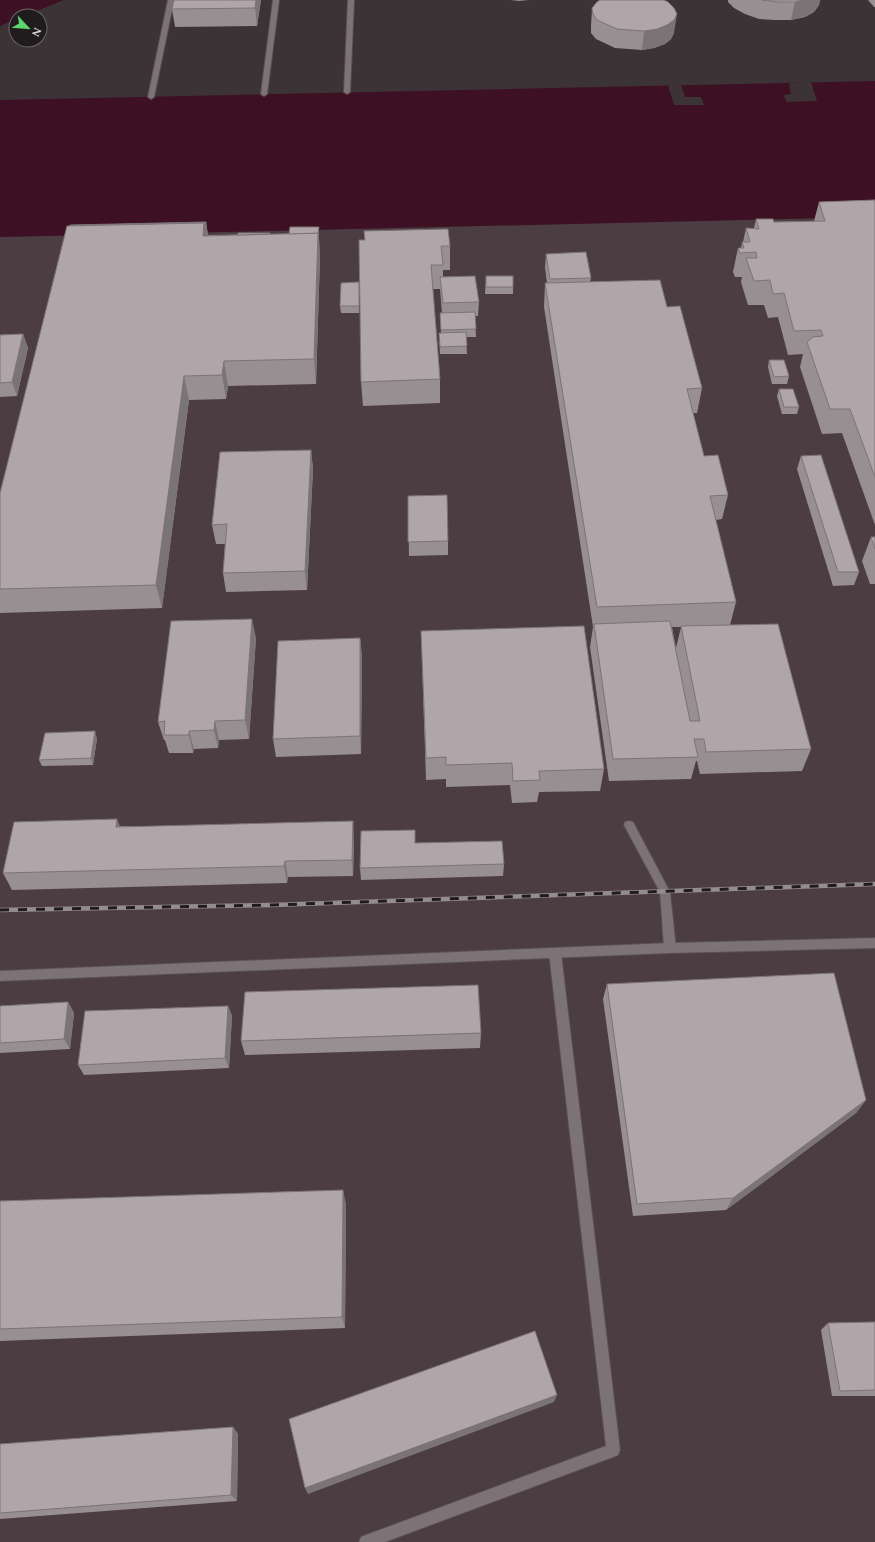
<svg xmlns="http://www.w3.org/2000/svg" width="875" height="1542" font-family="Spectral,serif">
<rect width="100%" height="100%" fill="#3c3336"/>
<!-- built -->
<polygon fill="#4c3d42" points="875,217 875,1542 0,1542 0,237"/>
<!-- water -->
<g fill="#3e1024">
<polygon points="0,0 64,0 24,16 16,16 16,19 0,26"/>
<polygon points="875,81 875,217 0,237 0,100"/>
</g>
<!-- pier -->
<g fill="#3c3336">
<polygon points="811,82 817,101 786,102 784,95 791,94 789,83"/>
<polygon points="668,85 681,85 685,97 701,97 704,105 674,105"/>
</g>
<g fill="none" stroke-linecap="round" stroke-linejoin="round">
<defs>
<g id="service">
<polygon points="168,0 174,0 154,97 151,99 148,97"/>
<polygon points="273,0 279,0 267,94 264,96 261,94"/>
<polygon points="348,0 354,0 350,92 347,94 344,92"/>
<polygon points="629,821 633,822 670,892 676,948 674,951 670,953 666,951 664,948 660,892 624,825 625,822"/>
<polygon points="555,948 559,950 561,953 620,1450 618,1455 613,1457 385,1542 359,1542 361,1537 366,1535 606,1446 549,953 551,950"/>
</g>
<polygon id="tertiary" points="875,938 875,948 670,953 0,981 0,971 670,943"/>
</defs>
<!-- service casing -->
<use href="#service" stroke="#585053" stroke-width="2"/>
<!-- tertiary casing -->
<use href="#tertiary" stroke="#585053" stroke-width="2"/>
<!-- service -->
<use href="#service" fill="#7d7376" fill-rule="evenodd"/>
<!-- tertiary -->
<use href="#tertiary" fill="#7d7376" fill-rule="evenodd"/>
<defs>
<polyline id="rail" points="0,910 273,905 875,884"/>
</defs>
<!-- rail casing -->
<use href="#rail" stroke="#948c8f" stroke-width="4.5"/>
<!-- rail -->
<use href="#rail" stroke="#201c1e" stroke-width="3" stroke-dasharray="9" stroke-linecap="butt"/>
</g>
<!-- wall -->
<g fill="#978f91" fill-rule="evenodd">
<polygon points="261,0 257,26 175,27 172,9"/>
<polygon points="511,0 529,0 519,1"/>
<polygon points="728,0 820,0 819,5 814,12 805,17 791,20 775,20 759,19 745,14 734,8 728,2"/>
<polygon points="868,0 875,0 875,7 874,7"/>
<polygon points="592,8 674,33 671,39 665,44 654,48 642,50 615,48 596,39 591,33 591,26"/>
<polygon points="875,200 875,525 842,433 822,434 800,367 803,354 788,355 778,317 768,318 764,305 748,305 741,282 742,277 735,277 733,272 738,248 741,248 742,242 743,242 746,228 754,228 756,219 774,222 814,221 819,202"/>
<polygon points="206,222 208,235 271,234 319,234 319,239 320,257 316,384 228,386 226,399 189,400 162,608 0,613 0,493"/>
<polygon points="359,240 450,246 450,270 443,270 443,277 479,302 478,316 475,316 476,337 466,337 467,354 440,354 439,333 441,333 440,313 442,313 440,289 433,289 440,379 440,403 363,406 361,382"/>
<path d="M546,254L591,278L590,282L667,307L702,388L697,413H693L704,456L728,495L722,519L716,520L736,602L730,625L811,749L802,771L700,774L697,761H696L691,779L609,781L590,647L593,627L544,307L545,283H547L545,267ZM672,627H681L676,648Z"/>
<polygon points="486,276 513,287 513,294 485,294"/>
<polygon points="359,290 359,313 341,313 340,306"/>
<polygon points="23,334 28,348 17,396 0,397 0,335"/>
<polygon points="769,360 789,376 787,384 772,384 768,367"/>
<polygon points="779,389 799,407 797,414 782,414 777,396"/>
<polygon points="311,450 313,469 307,590 226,592 223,573 225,544 216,544 212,525"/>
<polygon points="801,456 859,572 854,585 833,586 797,469"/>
<polygon points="408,496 448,541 448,555 409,556"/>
<polygon points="871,537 875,537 875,584 870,584 862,561"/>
<polygon points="421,631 604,769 600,791 539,792 537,802 512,803 510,785 446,787 446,779 426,780"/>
<polygon points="256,638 249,739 219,740 218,748 194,749 193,753 169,753 165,740 164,740 158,722"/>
<polygon points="360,638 362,657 361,754 276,757 273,739"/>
<polygon points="97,738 93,765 42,766 39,760"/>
<polygon points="120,826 354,839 353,876 288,877 287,883 12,890 3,873"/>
<polygon points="415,843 504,864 503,876 361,880 360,868"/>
<polygon points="607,984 866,1100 856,1113 726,1210 633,1216 603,999"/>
<polygon points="68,1002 74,1013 70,1049 0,1053 0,1006"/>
<polygon points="228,1006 232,1016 229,1068 84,1075 78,1065"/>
<polygon points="481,1033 480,1048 245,1055 241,1041"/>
<polygon points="0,1201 346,1204 345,1328 0,1341"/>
<polygon points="875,1322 875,1396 832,1396 821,1330 828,1323"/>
<polygon points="233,1427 238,1434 237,1501 0,1519 0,1444"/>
</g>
<!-- shaded-wall -->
<g fill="#7b7476">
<polygon points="256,0 261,0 257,26 255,8"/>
<polygon points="803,0 820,0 819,5 814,12 805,17 791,20 795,2"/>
<polygon points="677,14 674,33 671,39 665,44 654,48 642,50 644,31"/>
<polygon points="206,222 208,236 203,236 204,223"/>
<polygon points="319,227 319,239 320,257 316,384 314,359 318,234"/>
<polygon points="23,334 28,348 17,396 12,382"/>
<polygon points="224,361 228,386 226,399 222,375"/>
<polygon points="184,376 189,400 162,608 156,585"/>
<polygon points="311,450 313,469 307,590 305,571"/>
<polygon points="252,619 256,638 249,739 245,720"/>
<polygon points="360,638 362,657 361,754 360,736"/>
<polygon points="215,721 219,740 218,748 214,730"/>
<polygon points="95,731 97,738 93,765 91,758"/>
<polygon points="189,731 194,749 193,753 189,735"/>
<polygon points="117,819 124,836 116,827"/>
<polygon points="353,821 354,839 353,876 352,860"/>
<polygon points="285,861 288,877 287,883 284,866"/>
<polygon points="68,1002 74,1013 70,1049 64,1039"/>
<polygon points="228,1006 232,1016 229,1068 225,1058"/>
<polygon points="866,1100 856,1113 726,1210 733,1198"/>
<polygon points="343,1190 346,1204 345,1328 342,1317"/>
<polygon points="557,1395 554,1402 308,1494 305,1488"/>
<polygon points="233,1427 238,1434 237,1501 231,1495"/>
</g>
<!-- building -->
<g fill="#b0a6a9" stroke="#7b7476">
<polygon points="174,0 256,0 255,8 172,9"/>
<polygon points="600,0 664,0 668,2 674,8 677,14 674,20 667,25 657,29 644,31 617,29 597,20 593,14 592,8 597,2"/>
<polygon points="762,0 803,0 795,2 779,2"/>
<polygon points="875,200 875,477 850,409 830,409 807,342 813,337 823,336 821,330 794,331 784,293 773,294 770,280 754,281 746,258 757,258 756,252 740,253 738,248 744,248 742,242 750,242 746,228 759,229 756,219 773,219 774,222 825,221 819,202"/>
<polygon points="206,222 205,228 204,223 70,226 70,225"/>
<polygon points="204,223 203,236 318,233 314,359 224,361 222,375 184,376 156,585 0,589 0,493 67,226"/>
<polygon points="290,227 319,227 318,233 289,234"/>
<polygon points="448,229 450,246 441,246 443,265 431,265 440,379 361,382 359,240 365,240 364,231"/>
<polygon points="238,233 270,233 270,234 238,235"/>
<polygon points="586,252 591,278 550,279 546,254"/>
<polygon points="475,276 479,302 443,303 440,277"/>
<rect x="486" y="276" width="27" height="11"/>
<polygon points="660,280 667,307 680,306 702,388 687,389 704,456 718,455 728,495 710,496 736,602 597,607 545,283"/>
<polygon points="359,282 359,306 340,306 341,283"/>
<polygon points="475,312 476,329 441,330 440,313"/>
<polygon points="466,332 467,346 440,347 439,333"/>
<polygon points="23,334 12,382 0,383 0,335"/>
<polygon points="769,360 784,360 789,376 774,377"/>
<polygon points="779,389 793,389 799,407 784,407"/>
<polygon points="311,450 305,571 223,573 227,524 212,525 220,452"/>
<polygon points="821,455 859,572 838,572 801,456"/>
<polygon points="447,495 448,541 408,542 408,496"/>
<polygon points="871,537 875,537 875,549"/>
<polygon points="252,619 245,720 215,721 214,730 189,731 189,735 164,735 165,721 158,722 171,621"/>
<polygon points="670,621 690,721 700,721 681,626 778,624 811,749 706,752 704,739 694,739 698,757 613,759 594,624"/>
<polygon points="584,626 604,769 539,771 540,780 513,781 512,763 446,765 446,757 426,758 421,631"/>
<polygon points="360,638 360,736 273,739 278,641"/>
<polygon points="95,731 91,758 39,760 45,733"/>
<polygon points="117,819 116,827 353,821 352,860 285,861 284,866 3,873 14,822"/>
<polygon points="415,830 415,843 502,841 504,864 360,868 361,831"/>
<polygon points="834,973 866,1100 733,1198 637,1204 607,984"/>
<polygon points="478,985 481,1033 241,1041 245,992"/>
<polygon points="68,1002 64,1039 0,1043 0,1006"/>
<polygon points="228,1006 225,1058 78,1065 85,1011"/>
<polygon points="343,1190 342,1317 0,1329 0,1201"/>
<polygon points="875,1322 875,1390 840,1391 828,1323"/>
<polygon points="535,1331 557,1395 305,1488 289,1419"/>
<polygon points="233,1427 231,1495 0,1513 0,1444"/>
</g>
<!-- north arrow -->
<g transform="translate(28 28) rotate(116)"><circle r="19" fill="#201c1e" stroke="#6c686a"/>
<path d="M0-3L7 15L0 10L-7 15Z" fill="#5cd56d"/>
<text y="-6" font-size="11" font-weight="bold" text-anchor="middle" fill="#dfd9db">N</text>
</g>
</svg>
